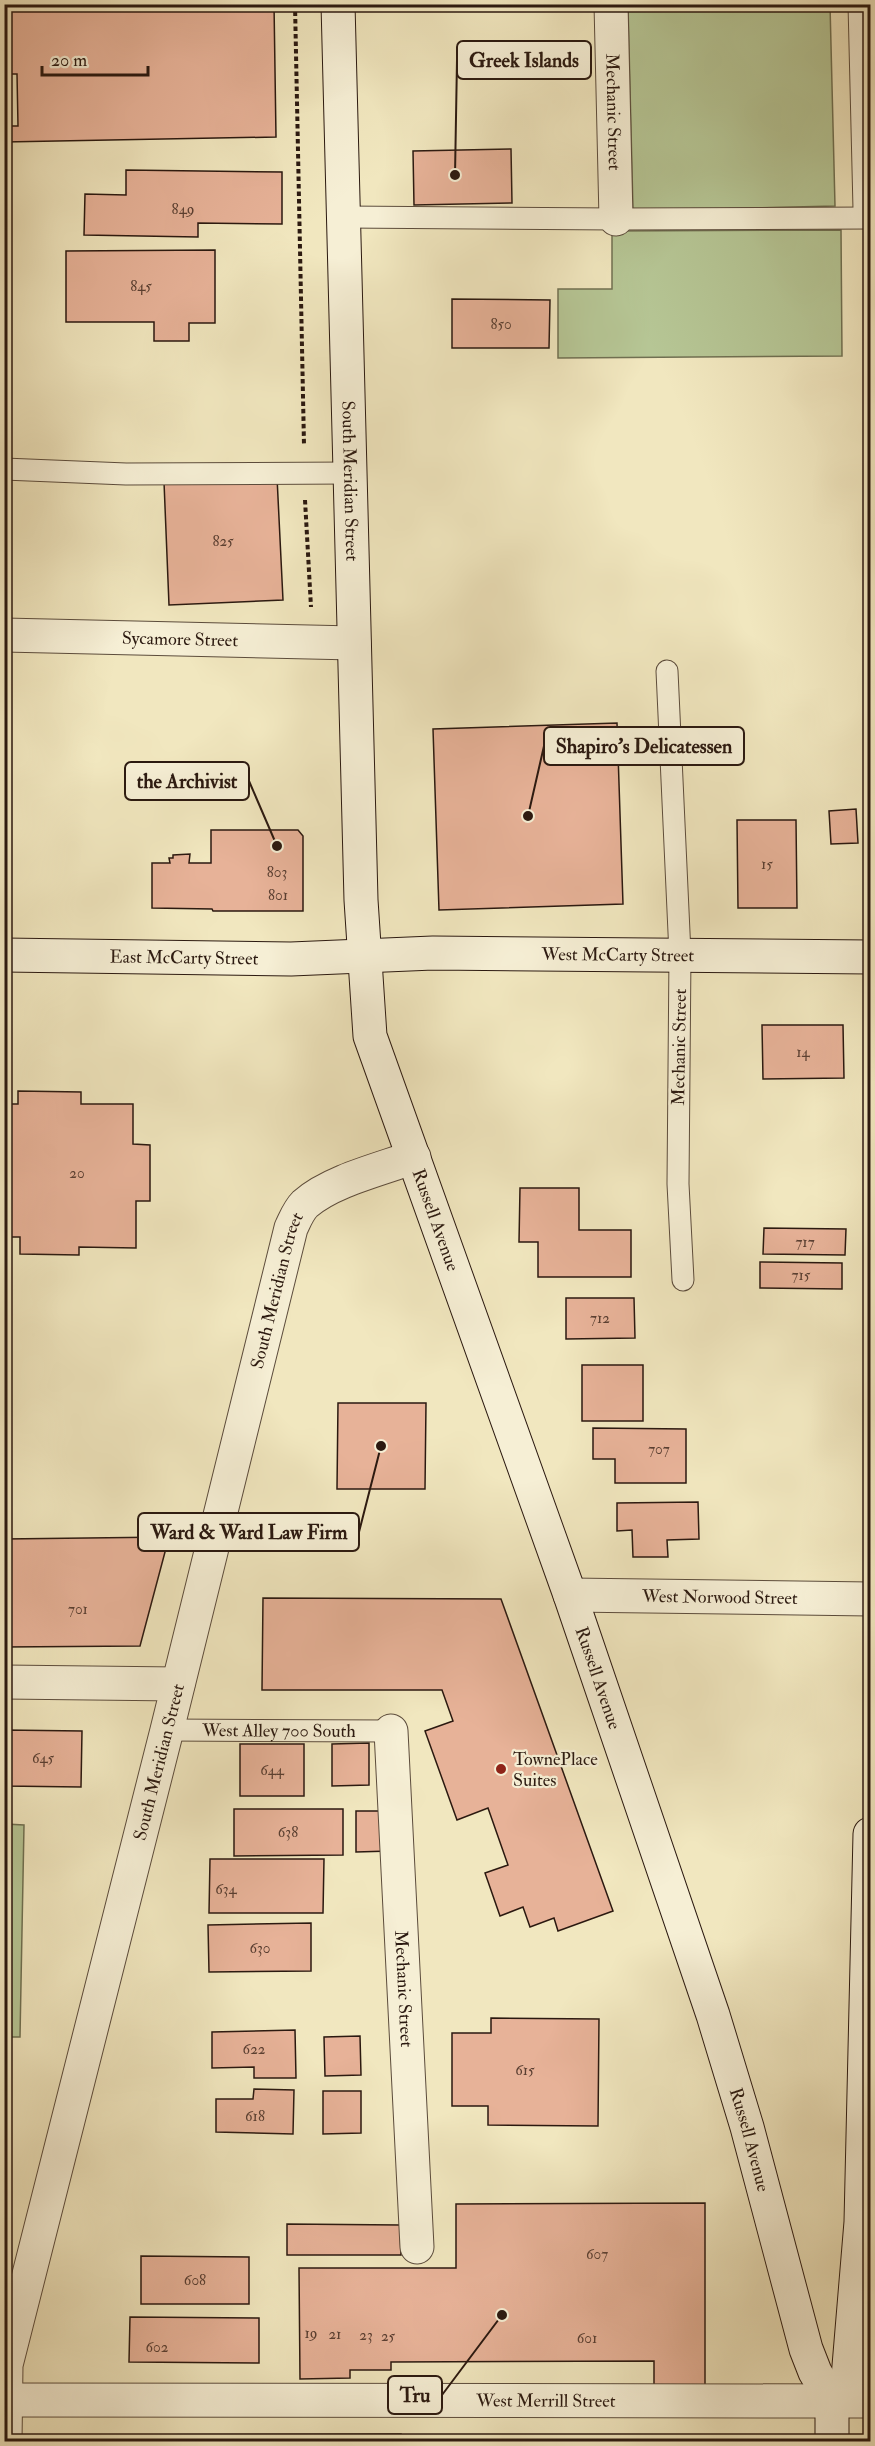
<svg xmlns="http://www.w3.org/2000/svg" width="875" height="2446" font-family="'IM FELL Double Pica',serif">
<rect width="100%" height="100%" fill="#f1e7bf"/>
<filter id="stains"><feTurbulence type="fractalNoise" baseFrequency=".00333" numOctaves="4"/><feColorMatrix values="0 0 0 0 .2 0 0 0 0 .09 0 0 0 0 .02 0 0 0 .5 -.17"/></filter>
<radialGradient id="worn" r=".72"><stop offset=".6" stop-color="#630" stop-opacity="0"/><stop offset="1" stop-color="#630" stop-opacity=".3"/></radialGradient>
<!-- green -->
<g fill="#b6c695" stroke="#707052" stroke-width="1.5">
<polygon points="628,5 830,5 835,206 633,211"/>
<polygon points="841,230 842,356 558,358 558,289 612,289 612,231"/>
<polygon points="5,1824 24,1825 20,2037 5,2037"/>
</g>
<!-- building -->
<g fill="#e7b298" stroke="#2b1910" stroke-width="1.5">
<polygon points="4,4 274,4 276,137 4,142 4,126 18,126 17,74 4,74"/>
<polygon points="511,149 512,203 414,205 413,151"/>
<polygon points="126,170 282,172 282,224 198,223 198,237 84,235 85,194 126,195"/>
<polygon points="215,250 215,323 189,323 189,341 154,341 154,322 66,322 66,251"/>
<polygon points="452,299 550,300 549,348 452,348"/>
<polygon points="277,477 283,600 169,605 164,482"/>
<polygon points="617,723 623,904 439,910 433,729"/>
<polygon points="856,809 858,843 831,844 829,811"/>
<polygon points="737,820 796,820 797,908 738,908"/>
<polygon points="211,830 298,830 303,836 303,911 213,911 212,909 152,908 152,863 170,863 169,858 173,858 173,855 190,854 189,863 211,863"/>
<polygon points="762,1025 843,1025 844,1078 763,1079"/>
<polygon points="18,1091 81,1092 81,1104 133,1104 133,1144 150,1145 150,1201 136,1201 136,1248 79,1247 79,1255 20,1254 20,1237 4,1237 4,1104 18,1104"/>
<polygon points="520,1188 579,1188 579,1230 631,1230 631,1277 538,1277 538,1242 519,1242"/>
<polygon points="764,1228 846,1229 845,1255 763,1254"/>
<polygon points="760,1262 842,1263 842,1289 760,1288"/>
<polygon points="566,1298 634,1298 635,1338 566,1339"/>
<rect x="582" y="1365" width="61" height="56"/>
<polygon points="338,1403 426,1403 425,1489 337,1489"/>
<polygon points="593,1428 686,1429 686,1483 615,1483 615,1459 593,1459"/>
<polygon points="698,1502 699,1539 667,1540 668,1557 633,1557 632,1530 617,1531 617,1503"/>
<polygon points="169,1537 140,1646 4,1647 9,1585 4,1585 4,1539"/>
<polygon points="263,1598 501,1599 613,1911 558,1931 554,1918 530,1927 523,1907 500,1916 485,1873 508,1865 488,1808 457,1820 425,1731 453,1721 442,1690 262,1690"/>
<polygon points="4,1730 82,1731 81,1787 4,1786"/>
<polygon points="369,1743 369,1785 332,1786 332,1744"/>
<rect x="240" y="1744" width="64" height="52"/>
<polygon points="234,1809 343,1809 343,1855 234,1856"/>
<polygon points="356,1811 389,1811 390,1851 356,1852"/>
<polygon points="210,1859 324,1859 323,1913 209,1913"/>
<polygon points="311,1923 311,1971 209,1972 208,1925"/>
<polygon points="491,2018 599,2019 598,2126 488,2125 488,2106 452,2106 452,2033 491,2033"/>
<polygon points="295,2030 296,2078 254,2078 254,2067 212,2068 212,2032"/>
<polygon points="360,2036 361,2075 325,2076 324,2037"/>
<polygon points="254,2089 294,2090 293,2134 216,2132 216,2099 253,2099"/>
<polygon points="323,2091 361,2091 361,2133 323,2134"/>
<polygon points="705,2203 705,2393 654,2393 654,2361 391,2362 391,2370 350,2370 350,2378 300,2379 299,2268 456,2268 456,2204"/>
<polygon points="287,2224 400,2225 401,2255 287,2255"/>
<polygon points="141,2256 249,2257 249,2304 141,2304"/>
<polygon points="130,2317 259,2318 259,2363 129,2362"/>
<polygon points="401,2434 401,2442 80,2442 80,2435"/>
</g>
<g fill="none" stroke-linecap="round" stroke-linejoin="round">
<defs>
<g id="service">
<polyline points="344,217 616,219 870,218"/>
<polyline points="4,469 126,474 351,473"/>
<polyline points="667,671 680,954 678,1184 683,1280"/>
<path id="s1" d="M167,1730L391,1731"/>
</g>
<g id="minor">
<path id="s2" d="M611,4L616,219"/>
<polyline points="865,4 870,209"/>
<path id="s3" d="M4,635L354,643"/>
<path id="s4" d="M570,1595L870,1599"/>
<polyline points="4,1682 178,1684"/>
<path id="s5" d="M391,1731L417,2247"/>
<path id="s6" d="M6,2400L870,2401"/>
<path id="s7" d="M5,2442L6,2365L167,1730L291,1228C295,1220 298,1211 305,1204C331,1181 381,1169 414,1157"/>
</g>
<g id="secondary">
<path id="s8" d="M338,4L361,900L370,1036L570,1595L713,2015L747,2127L806,2349L815,2372L832,2401"/>
<path id="s9" d="M4,955L291,959L433,953L870,957"/>
<polyline points="832,2442 832,2401 848,2378 861,2222 870,1834"/>
</g>
</defs>
<!-- service casing -->
<use href="#service" stroke="#5c4c3c" stroke-width="23"/>
<!-- minor casing -->
<use href="#minor" stroke="#5c4c3c" stroke-width="35"/>
<!-- secondary casing -->
<use href="#secondary" stroke="#2b1910" stroke-width="35"/>
<!-- path -->
<g stroke="#2b1910" stroke-width="4" stroke-dasharray="4.5 3" stroke-linecap="butt">
<polyline points="295,4 304,445"/>
<polyline points="305,500 311,607"/>
</g>
<!-- service -->
<use href="#service" stroke="#f6efd5" stroke-width="21"/>
<!-- minor -->
<use href="#minor" stroke="#f6efd5" stroke-width="33"/>
<!-- secondary -->
<use href="#secondary" stroke="#f6efd5" stroke-width="33"/>
</g>
<!-- markers -->
<circle fill="#8f2418" stroke="#f6efd5" stroke-width="2" cx="501" cy="1769" r="6"/>
<g text-anchor="middle" stroke-width="4.5" stroke-linejoin="round" paint-order="stroke">
<!-- number labels -->
<g font-size="15" fill="#5a3f32">
<text x="183" y="214">849</text>
<text x="141" y="291">845</text>
<text x="501" y="329">850</text>
<text x="223" y="546">825</text>
<text x="767" y="869">15</text>
<text x="277" y="877">803</text>
<text x="278" y="900">801</text>
<text x="803" y="1057">14</text>
<text x="77" y="1178">20</text>
<text x="805" y="1247">717</text>
<text x="801" y="1280">715</text>
<text x="600" y="1323">712</text>
<text x="659" y="1454">707</text>
<text x="78" y="1614">701</text>
<text x="43" y="1763">645</text>
<text x="272" y="1775">644</text>
<text x="288" y="1837">638</text>
<text x="226" y="1894">634</text>
<text x="260" y="1953">630</text>
<text x="254" y="2054">622</text>
<text x="525" y="2075">615</text>
<text x="255" y="2121">618</text>
<text x="597" y="2259">607</text>
<text x="195" y="2285">608</text>
<text x="311" y="2338">19</text>
<text x="335" y="2339">21</text>
<text x="366" y="2340">23</text>
<text x="388" y="2341">25</text>
<text x="587" y="2343">601</text>
<text x="157" y="2352">602</text>
</g>
<!-- street labels -->
<g font-size="18" fill="#2b1910" stroke="#f6efd5">
<text dy="6" stroke="none"><textPath href="#s2" startOffset="108">Mechanic Street</textPath></text>
<text dy="6" stroke="none"><textPath href="#s8" startOffset="477">South Meridian Street</textPath></text>
<text dy="6" stroke="none"><textPath href="#s3" startOffset="176">Sycamore Street</textPath></text>
<text dy="6" stroke="none"><textPath href="#s9" startOffset="614">West McCarty Street</textPath></text>
<text dy="6" stroke="none"><textPath href="#s9" startOffset="180">East McCarty Street</textPath></text>
<text transform="translate(679 1047) rotate(-89)" y="6">Mechanic Street</text>
<text dy="6" stroke="none"><textPath href="#s8" startOffset="1228">Russell Avenue</textPath></text>
<text dy="6" stroke="none"><textPath href="#s7" startOffset="1185">South Meridian Street</textPath></text>
<text dy="6" stroke="none"><textPath href="#s4" startOffset="150">West Norwood Street</textPath></text>
<text dy="6" stroke="none"><textPath href="#s8" startOffset="1714">Russell Avenue</textPath></text>
<text dy="6" stroke="none"><textPath href="#s1" startOffset="112">West Alley 700 South</textPath></text>
<text dy="6" stroke="none"><textPath href="#s7" startOffset="699">South Meridian Street</textPath></text>
<text dy="6" stroke="none"><textPath href="#s5" startOffset="258">Mechanic Street</textPath></text>
<text dy="6" stroke="none"><textPath href="#s8" startOffset="2200">Russell Avenue</textPath></text>
<text dy="6" stroke="none"><textPath href="#s6" startOffset="540">West Merrill Street</textPath></text>
</g>
<!-- poi labels -->
<g font-size="18" fill="#2b1910" stroke="#f6efd5" text-anchor="start">
<text x="513" y="1765">TownePlace<tspan x="513" dy="21">Suites</tspan></text>
</g>
</g>
<!-- callouts -->
<path fill="none" stroke="#2b1910" stroke-width="2" d="M455 175L457 60M528 816L544 746M277 846L249 781M381 1446L359 1532M502 2315L442 2395"/>
<g fill="#2b1910" stroke="#f6efd5" stroke-width="2">
<circle cx="455" cy="175" r="6"/>
<circle cx="528" cy="816" r="6"/>
<circle cx="277" cy="846" r="6"/>
<circle cx="381" cy="1446" r="6"/>
<circle cx="502" cy="2315" r="6"/>
</g>
<g fill="#f6efd5" stroke="#2b1910" stroke-width="2">
<rect x="457" y="41" width="134" height="38" rx="6"/>
<rect x="544" y="727" width="200" height="38" rx="6"/>
<rect x="125" y="762" width="124" height="38" rx="6"/>
<rect x="138" y="1513" width="221" height="38" rx="6"/>
<rect x="388" y="2376" width="54" height="38" rx="6"/>
</g>
<g font-size="20" text-anchor="middle" font-weight="bold" fill="#2b1910">
<text x="524" y="67">Greek Islands</text>
<text x="644" y="753">Shapiro's Delicatessen</text>
<text x="187" y="788">the Archivist</text>
<text x="249" y="1539">Ward &amp; Ward Law Firm</text>
<text x="415" y="2402">Tru</text>
</g>
<!-- margin -->
<rect width="875" height="2446" fill="none" stroke="#f1e7bf" stroke-width="24"/>
<rect x="6" y="6" width="863" height="2434" fill="none" stroke="#2b1910" stroke-width="3"/>
<rect x="12" y="12" width="851" height="2422" fill="none" stroke="#2b1910" stroke-width="1.5"/>
<!-- scale -->
<path d="M42 66v9h106v-9" fill="none" stroke="#2b1910" stroke-width="3"/>
<text x="51" y="66" font-size="18" fill="#2b1910" stroke="#f6efd5" stroke-width="4.5" paint-order="stroke">20 m</text>
<rect width="100%" height="100%" filter="url(#stains)"/>
<rect width="100%" height="100%" fill="url(#worn)"/>
</svg>
